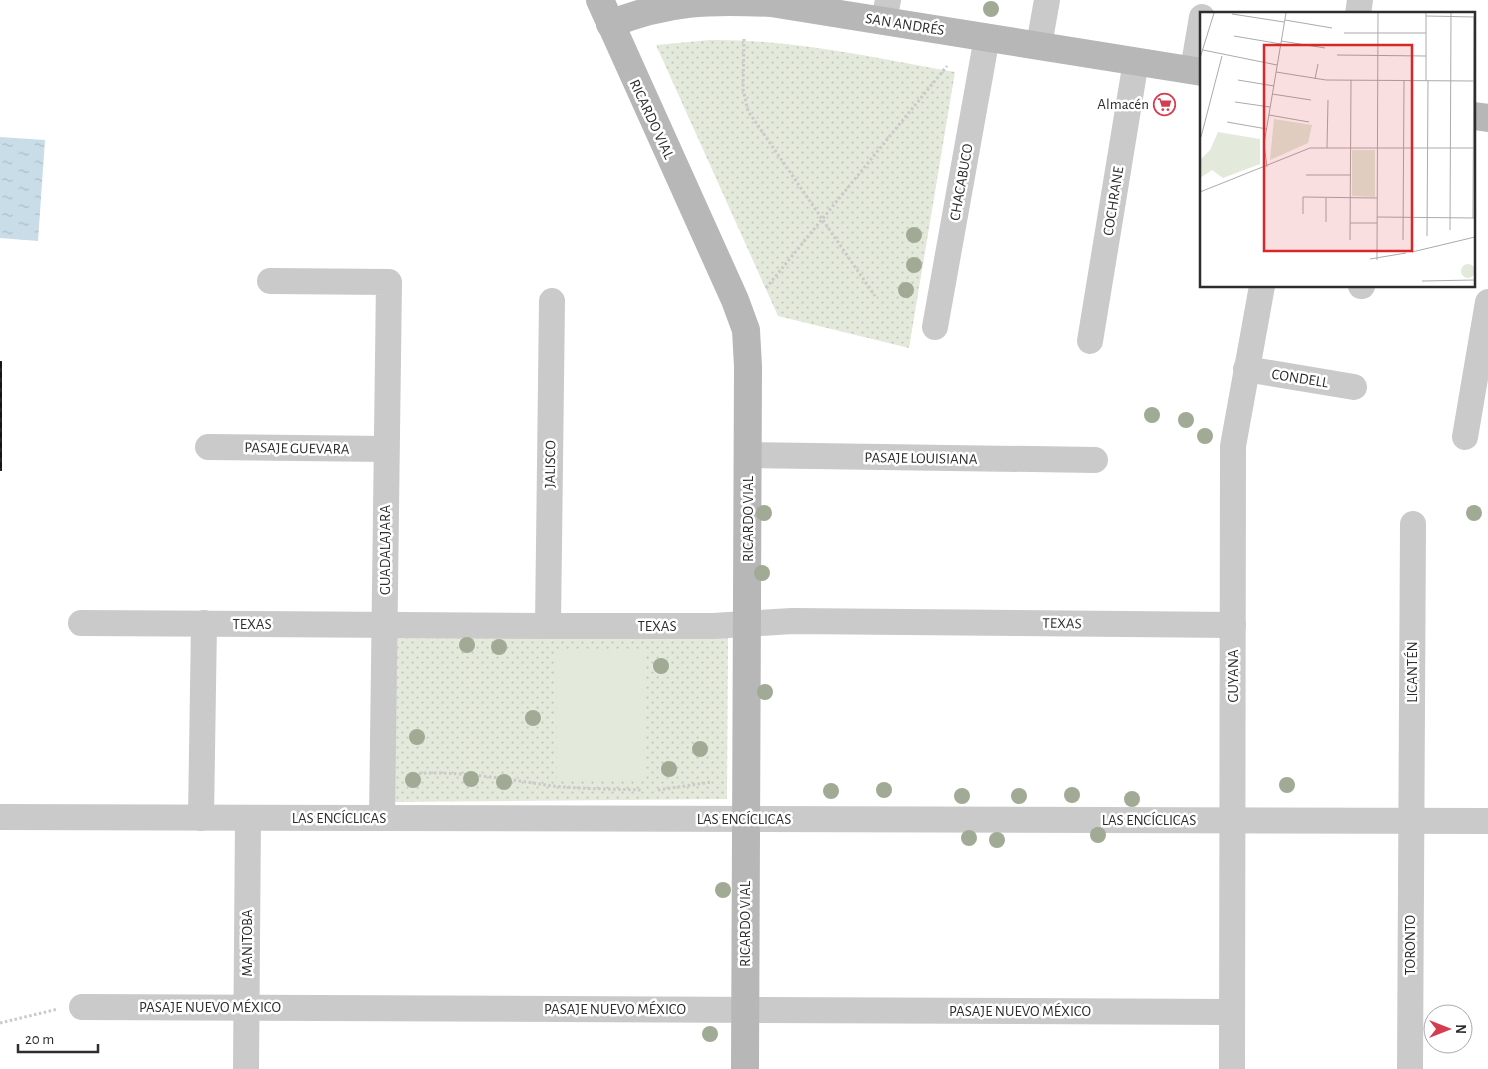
<svg xmlns="http://www.w3.org/2000/svg" width="1488" height="1069" font-family="'Alegreya Sans',sans-serif">
<defs>
<pattern id="park-dots" width="8" height="8" patternUnits="userSpaceOnUse" patternTransform="scale(1.25)"><rect width="8" height="8" fill="#e3e9db"/><path d="M2 2h.1M6 6h.1" fill="none" stroke="#c3c8bc" stroke-width="1.8" stroke-linecap="round"/></pattern>
<pattern id="water-ripples" width="26" height="14" patternUnits="userSpaceOnUse" patternTransform="scale(1.25)"><rect width="26" height="14" fill="#c8dde8"/><path d="M2 4q2-2 4 0t4 0M15 11q2-2 4 0t4 0" fill="none" stroke="#acbec7"/></pattern>
<pattern id="building-cross-hatch" width="8" height="8" patternUnits="userSpaceOnUse" patternTransform="scale(1.25)"><rect width="8" height="8" fill="#141414"/><path d="M0 0l8 8M0 8l8-8" fill="none" stroke="#2e2e2e"/></pattern>
</defs>
<rect width="100%" height="100%" fill="#fff"/>
<!-- park -->
<g fill="url(#park-dots)">
<path d="M710,40C792,39 874,58 955,72L909,348L778,316L656,45Z"/>
<polygon points="728,633 727,799 392,802 396,635"/>
</g>
<!-- pitch -->
<polygon fill="#e3e9db" points="644,649 646,780 557,781 556,650"/>
<!-- water -->
<polygon fill="url(#water-ripples)" points="0,137 45,140 38,241 0,238"/>
<!-- building -->
<rect fill="url(#building-cross-hatch)" x="0" y="361" width="2" height="110"/>
<g fill="none" stroke-linecap="round" stroke-linejoin="round">
<!-- path -->
<g stroke="#cacaca" stroke-width="3" stroke-dasharray="2.5 2.5" stroke-linecap="butt">
<polyline points="744,39 743,89 748,111 875,296"/>
<polyline points="766,288 947,66"/>
<path d="M409,774C457,770 506,779 553,786C582,789 612,789 641,790"/>
<polyline points="658,790 711,782"/>
<polyline points="0,1023 58,1009"/>
</g>
<!-- street -->
<g stroke="#cacaca" stroke-width="26">
<polyline points="1358,14 1360,0"/>
<polyline points="884,20 888,0"/>
<polyline points="1039,45 1047,0"/>
<polyline points="1193,70 1202,17"/>
<polyline points="270,281 389,282 382,818"/>
<polyline points="1361,286 1362,286"/>
<polyline points="935,327 987,37"/>
<polyline points="1090,341 1136,61"/>
<polyline points="1246,369 1354,387"/>
<polyline points="1465,437 1488,302"/>
<polyline points="208,447 386,449"/>
<polyline points="748,455 1095,460"/>
<polyline points="81,623 548,626 713,626 792,621 1233,625"/>
<polyline points="548,626 552,301"/>
<polyline points="0,817 1488,821"/>
<polyline points="201,818 204,623"/>
<polyline points="82,1007 1232,1012"/>
<polyline points="246,1069 248,818"/>
<polyline points="1232,1069 1233,446 1262,286"/>
<polyline points="1410,1069 1413,524"/>
</g>
<!-- secondary -->
<g stroke="#b7b7b7" stroke-width="28">
<polyline points="600,0 735,300 746,330 748,366 745,1069"/>
<path d="M610,24C668,1 709,0 771,3L1202,72"/>
<polyline points="1474,116 1488,118"/>
</g>
</g>
<!-- trees -->
<g fill="#a0aa95">
<circle cx="991" cy="9" r="8"/>
<circle cx="914" cy="235" r="8"/>
<circle cx="914" cy="265" r="8"/>
<circle cx="906" cy="290" r="8"/>
<circle cx="1152" cy="415" r="8"/>
<circle cx="1186" cy="420" r="8"/>
<circle cx="1205" cy="436" r="8"/>
<circle cx="764" cy="513" r="8"/>
<circle cx="1474" cy="513" r="8"/>
<circle cx="762" cy="573" r="8"/>
<circle cx="467" cy="645" r="8"/>
<circle cx="499" cy="647" r="8"/>
<circle cx="661" cy="666" r="8"/>
<circle cx="765" cy="692" r="8"/>
<circle cx="533" cy="718" r="8"/>
<circle cx="417" cy="737" r="8"/>
<circle cx="700" cy="749" r="8"/>
<circle cx="669" cy="769" r="8"/>
<circle cx="471" cy="779" r="8"/>
<circle cx="413" cy="780" r="8"/>
<circle cx="504" cy="782" r="8"/>
<circle cx="1287" cy="785" r="8"/>
<circle cx="884" cy="790" r="8"/>
<circle cx="831" cy="791" r="8"/>
<circle cx="1072" cy="795" r="8"/>
<circle cx="962" cy="796" r="8"/>
<circle cx="1019" cy="796" r="8"/>
<circle cx="1132" cy="799" r="8"/>
<circle cx="1098" cy="835" r="8"/>
<circle cx="969" cy="838" r="8"/>
<circle cx="997" cy="840" r="8"/>
<circle cx="723" cy="890" r="8"/>
<circle cx="710" cy="1034" r="8"/>
</g>
<!-- icons -->
<defs>
<symbol id="supermarket-ring" viewBox="-11 -11 22 22"><circle r="9.5" fill="#fff" stroke="#d63c50" stroke-width="1.5"/><path d="M-6-5.5h2.5l.6 2H6L4.5 2H-2.5L-4.4-4H-6ZM-1.5 3.2a1.3 1.3 0 1 0 .1 0ZM3 3.2a1.3 1.3 0 1 0 .1 0Z" fill="#d63c50"/></symbol>
</defs>
<g fill-rule="evenodd">
<use href="#supermarket-ring" x="1152" y="92" width="25" height="25"/>
</g>
<g text-anchor="middle" stroke-width="5" stroke-linejoin="round" paint-order="stroke">
<!-- street labels -->
<g font-size="15" fill="#2d2d2d" stroke="#fff">
<text transform="translate(905 24) rotate(9)" y="5">SAN ANDRÉS</text>
<text transform="translate(652 119) rotate(65)" y="5">RICARDO VIAL</text>
<text transform="translate(961 182) rotate(-80)" y="5">CHACABUCO</text>
<text transform="translate(1113 201) rotate(-81)" y="5">COCHRANE</text>
<text transform="translate(1300 378) rotate(9)" y="5">CONDELL</text>
<text transform="translate(297 448) rotate(1)" y="5">PASAJE GUEVARA</text>
<text transform="translate(921 458) rotate(1)" y="5">PASAJE LOUISIANA</text>
<text transform="translate(550 464) rotate(-89)" y="5">JALISCO</text>
<text transform="translate(748 519) rotate(-90)" y="5">RICARDO VIAL</text>
<text transform="translate(385 550) rotate(-90)" y="5">GUADALAJARA</text>
<text transform="translate(1062 623) rotate(1)" y="5">TEXAS</text>
<text x="252" y="629">TEXAS</text>
<text x="657" y="631">TEXAS</text>
<text transform="translate(1412 672) rotate(-90)" y="5">LICANTÉN</text>
<text transform="translate(1233 676) rotate(-90)" y="5">GUYANA</text>
<text x="339" y="823">LAS ENCÍCLICAS</text>
<text x="744" y="824">LAS ENCÍCLICAS</text>
<text x="1149" y="825">LAS ENCÍCLICAS</text>
<text transform="translate(745 924) rotate(-90)" y="5">RICARDO VIAL</text>
<text transform="translate(247 943) rotate(-90)" y="5">MANITOBA</text>
<text transform="translate(1410 945) rotate(-90)" y="5">TORONTO</text>
<text x="210" y="1012">PASAJE NUEVO MÉXICO</text>
<text x="615" y="1014">PASAJE NUEVO MÉXICO</text>
<text x="1020" y="1016">PASAJE NUEVO MÉXICO</text>
</g>
<!-- poi labels -->
<g font-size="15" fill="#2d2d2d" stroke="#fff" text-anchor="end">
<text x="1149" y="109">Almacén</text>
</g>
</g>
<!-- overview -->
<g transform="translate(1200 12)">
<rect width="275" height="275" fill="#fff"/>
<path d="M261 259a7 7 0 1 1 14 0a7 7 0 1 1-14 0Z" fill="#e3e9db"/>
<path d="M74,107L112,113L108,131L70,148ZM18,120L60,127V152L23,166L12,158L0,166V148L10,138ZM152,138H175V185L152,184Z" fill="#e3e9db"/>
<path d="M154,150H172V162H154Z" fill="#e3e9db"/>
<path fill="none" stroke="#ababab" stroke-width="1" d="M32,2L84,10M226,4L275,5M85,8L132,16M144,21H226M34,24L81,32M81,29L125,36M3,38L77,53M137,43L226,44M0,46L14,1M76,60L126,68L275,69M115,67L118,52M38,68L74,74M226,69V1M72,82L111,88M35,90L70,95M69,103L109,110M27,110L67,117M1,125L22,44M127,136L128,88M67,155L64,132L86,1M106,163H151M0,180L110,136H275M103,202V185L177,186M177,205L275,206M273,206L274,5M126,210V186M150,211H177M250,218L251,1M227,224L228,69M150,228L151,68M203,228L204,69M212,240L275,225M170,247L206,241M177,248L178,1M222,269L275,268"/>
<path fill="#d62828" fill-opacity="0.15" stroke="#d62828" stroke-width="2.5" d="M64,33H212V239H64Z"/>
<rect width="275" height="275" fill="none" stroke="#2d2d2d" stroke-width="2.5"/>
</g>
<!-- north arrow -->
<g transform="translate(1448 1029) rotate(90)"><circle r="24" fill="#ffffff" stroke="#ababab"/>
<path d="M0-4L9 19L0 12L-9 19Z" fill="#d63c50"/>
<text y="-8" font-size="14" font-weight="bold" text-anchor="middle" fill="#2d2d2d">N</text>
</g>
<!-- scale -->
<path d="M18 1044v8h80v-8" fill="none" stroke="#2d2d2d" stroke-width="2.5"/>
<text x="25" y="1044" font-size="15" fill="#2d2d2d" stroke="#ffffff" stroke-width="4" paint-order="stroke">20 m</text>
</svg>
